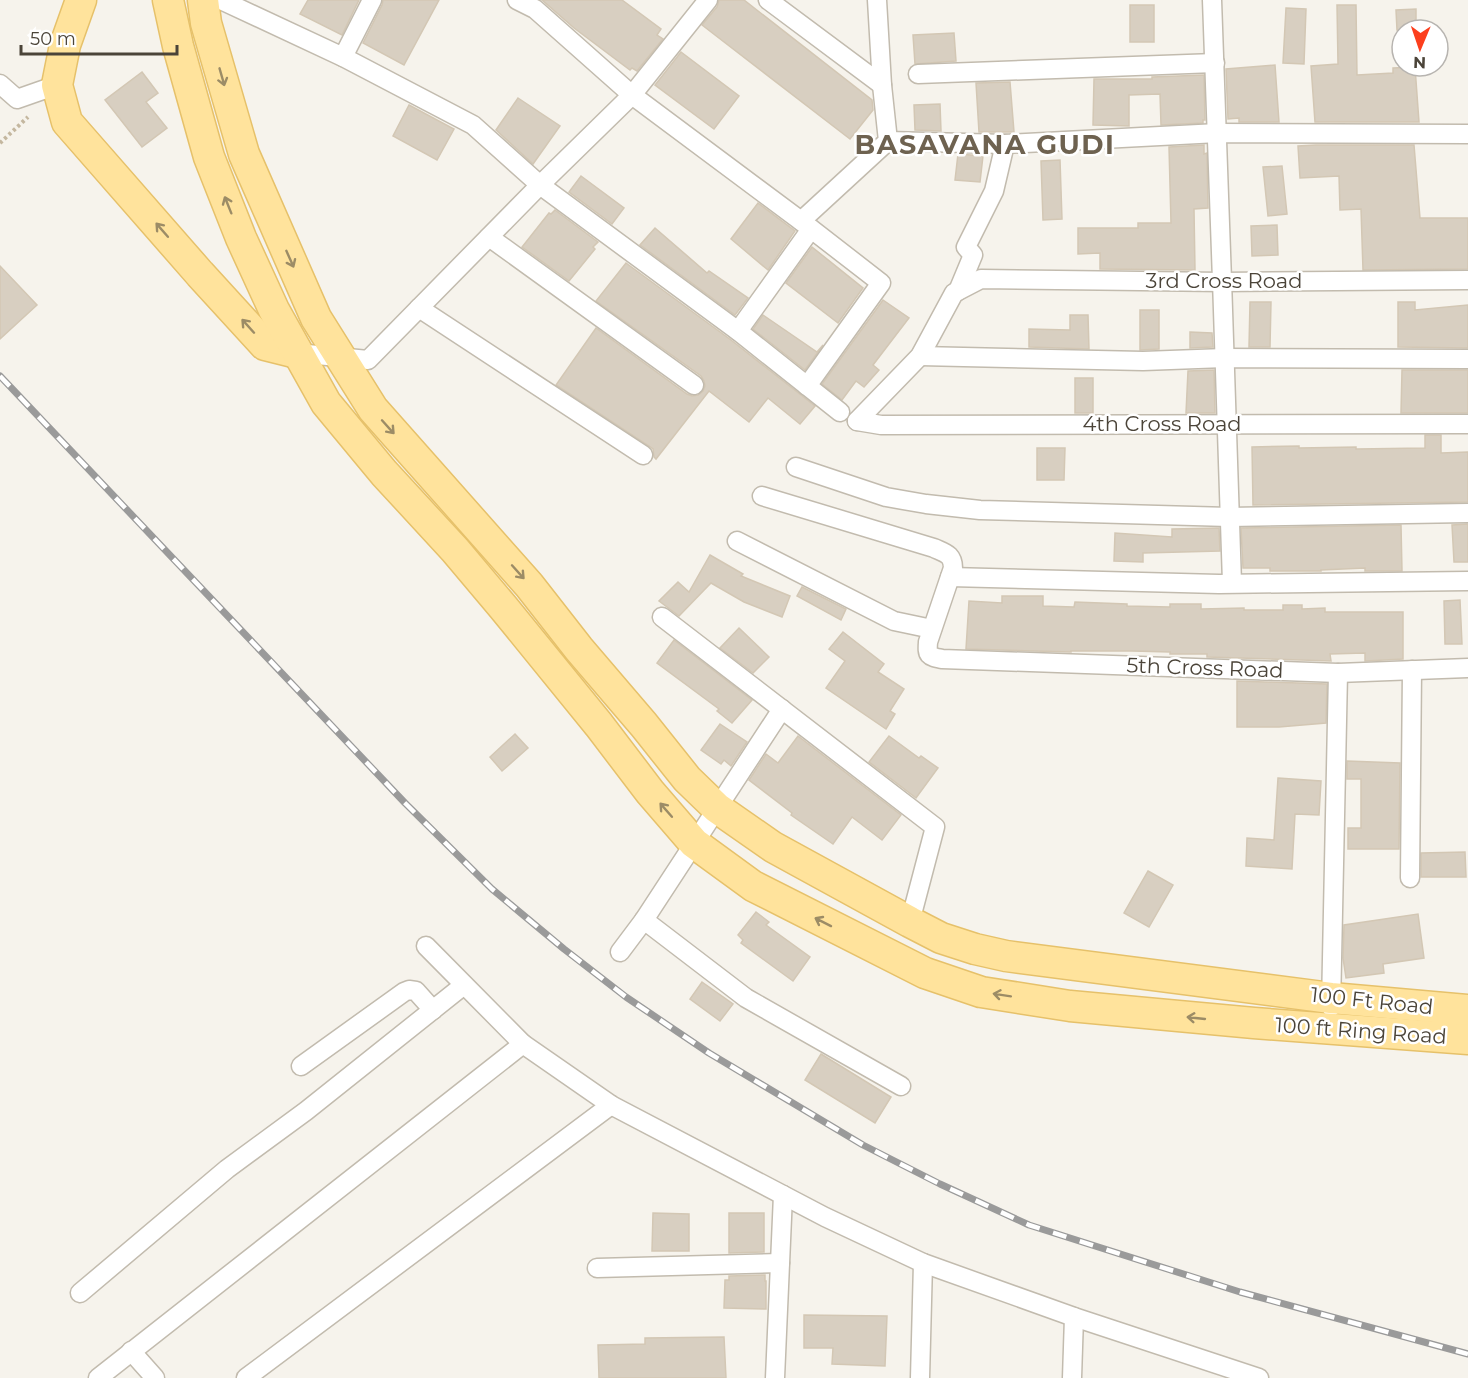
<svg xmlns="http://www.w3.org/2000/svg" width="1468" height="1378" font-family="Montserrat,sans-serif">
<rect width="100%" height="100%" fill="#f6f3ec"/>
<!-- building -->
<g fill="#d8cfc1" stroke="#d3c7b4" stroke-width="1.5">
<polygon points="308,0 359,0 342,35 300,14"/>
<polygon points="383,0 439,0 404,65 363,43 382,5"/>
<polygon points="542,0 622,0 661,29 657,35 663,39 637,71 632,68 630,70 574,28"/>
<polygon points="719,0 744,0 872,100 873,110 850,139 702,25 717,7"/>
<rect x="1130" y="5" width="24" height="37"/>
<polygon points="1337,5 1356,5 1357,75 1393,73 1393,68 1415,67 1419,122 1315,122 1311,66 1338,64"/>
<polygon points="1286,8 1306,9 1304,64 1283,63"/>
<polygon points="1416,9 1416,30 1397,30 1396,10"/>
<polygon points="954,33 956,61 915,64 913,35"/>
<polygon points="681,52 739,96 714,129 655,85"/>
<polygon points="1275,65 1279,122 1239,122 1239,118 1228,119 1226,69"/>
<polygon points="142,72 158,93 146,102 167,128 142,147 105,100"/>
<polygon points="1204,75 1205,120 1203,120 1203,123 1161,125 1160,94 1129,95 1129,126 1093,125 1094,79 1152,79 1152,77"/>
<polygon points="1010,82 1014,132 979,132 976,83"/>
<polygon points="518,98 560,126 533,164 496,130"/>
<polygon points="940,104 941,131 915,130 914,105"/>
<polygon points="409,105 454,129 437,160 393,136"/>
<polygon points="1204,145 1204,154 1207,153 1208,208 1194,209 1195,270 1100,269 1100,253 1078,254 1078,228 1138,228 1138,223 1171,223 1169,147"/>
<polygon points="1316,145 1414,145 1420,218 1468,218 1468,269 1363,270 1361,209 1340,210 1339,176 1300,178 1298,146"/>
<polygon points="958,154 983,156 980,182 955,180"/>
<polygon points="1060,160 1062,219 1043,220 1041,161"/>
<polygon points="1282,166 1287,214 1268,216 1263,167"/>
<polygon points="581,176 624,208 612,224 569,192"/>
<polygon points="758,203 795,231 768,270 731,239"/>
<polygon points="555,210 598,242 593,247 595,249 569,281 522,247 549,213 551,214"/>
<polygon points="1277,225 1278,255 1252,256 1251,226"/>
<polygon points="655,228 707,273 709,271 748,298 735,315 640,245"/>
<polygon points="812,247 863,288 838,323 786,283"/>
<polygon points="626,263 731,340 815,406 800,424 768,398 749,422 709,391 656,459 654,457 653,449 649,446 556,385 596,328 687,394 692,396 698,395 703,391 705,386 704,381 701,376 596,301"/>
<polygon points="0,266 37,305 0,339"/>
<polygon points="883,300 909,318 873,365 879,370 864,387 856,381 842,400 822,384"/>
<polygon points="1250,302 1271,302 1270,347 1249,347"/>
<polygon points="1398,302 1415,302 1415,310 1468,305 1468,348 1398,347"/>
<polygon points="1140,310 1159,310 1159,349 1140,350"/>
<polygon points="763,315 817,352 823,345 805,370 753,329"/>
<polygon points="1070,315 1088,315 1089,349 1029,347 1029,329 1070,330"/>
<polygon points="1190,332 1212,333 1213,347 1190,348"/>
<polygon points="1214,370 1215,413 1186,413 1188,371"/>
<polygon points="1402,370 1468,370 1468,413 1401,413"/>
<rect x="1075" y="378" width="18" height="35"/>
<polygon points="1425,435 1441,435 1441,453 1468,452 1468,502 1253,505 1252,447 1299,446 1299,448 1356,447 1356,449 1425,448"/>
<polygon points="1037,448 1065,448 1064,480 1037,480"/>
<polygon points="1468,524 1468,562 1454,562 1452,525"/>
<polygon points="1401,525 1402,571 1365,571 1365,568 1321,570 1321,571 1270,571 1270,568 1243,568 1241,528"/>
<polygon points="1219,528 1220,551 1143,553 1143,562 1114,561 1115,533 1172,537 1172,529"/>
<polygon points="710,555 743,574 741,576 790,596 782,617 744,602 711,583 679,616 659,601 678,582 689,592"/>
<polygon points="802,587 846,609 841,620 797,596"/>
<polygon points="1002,596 1043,596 1043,606 1074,607 1075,602 1127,604 1127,606 1170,607 1170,604 1201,604 1201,609 1244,608 1244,610 1283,610 1283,605 1302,605 1302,609 1325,608 1325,612 1403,612 1403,659 1365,661 1365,653 1330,654 1331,661 1207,657 1207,654 1170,654 1170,652 1132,651 1071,651 1071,652 966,649 969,601 1002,603"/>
<polygon points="1460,600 1462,644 1445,644 1444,601"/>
<polygon points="739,628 769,657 753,673 720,648"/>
<polygon points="843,632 884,664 878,672 904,689 890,711 895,714 886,729 826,688 845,661 829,649"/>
<polygon points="674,640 752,700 732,723 717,711 719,709 657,663"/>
<polygon points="1237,681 1327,684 1326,723 1279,727 1237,727"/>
<polygon points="720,724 747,742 731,766 724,760 721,764 701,750"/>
<polygon points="515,734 528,748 502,771 490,757"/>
<polygon points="798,736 901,815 882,840 852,817 833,844 791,815 792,813 749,780 766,754 778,763"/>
<polygon points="889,736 919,758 921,756 938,768 916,798 869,762"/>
<polygon points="1347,761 1400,763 1399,849 1348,849 1348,828 1361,828 1361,779 1347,779"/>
<polygon points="1278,778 1321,781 1319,815 1295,814 1292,869 1246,866 1247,838 1274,840"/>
<polygon points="1465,852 1466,877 1421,877 1421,853"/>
<polygon points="1148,871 1173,885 1149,927 1124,913"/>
<polygon points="756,912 769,922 766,925 810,957 793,981 741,943 743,940 738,935"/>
<polygon points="1418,914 1424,958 1383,964 1384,973 1346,978 1343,958 1344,925"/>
<polygon points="702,982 733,1004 720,1021 690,999"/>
<polygon points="821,1054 891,1097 875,1123 805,1080"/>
<polygon points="653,1213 689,1214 689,1251 652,1251"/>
<polygon points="729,1213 764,1213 764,1252 729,1253"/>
<polygon points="765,1275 765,1281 766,1281 766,1309 724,1308 725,1280 729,1280 729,1276"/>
<polygon points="804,1315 887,1316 885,1366 832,1364 833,1348 804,1348"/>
<polygon points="724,1337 726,1378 599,1378 598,1345 645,1344 645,1338"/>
</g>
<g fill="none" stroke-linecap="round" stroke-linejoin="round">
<defs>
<g id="minor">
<polyline points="221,0 343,57 473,125 540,185 738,331 840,412"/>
<polyline points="517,0 535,9 632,95 801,221 881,283 807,386"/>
<polyline points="768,0 882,85"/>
<path d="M1212,0C1220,194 1225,389 1232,583"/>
<polyline points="343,57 372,0"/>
<polyline points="918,74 1215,63"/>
<polyline points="0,84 17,99 57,85"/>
<polyline points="888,141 1005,144 1218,133 1468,134"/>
<polyline points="801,221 888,141 882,85 877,0"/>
<polyline points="489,237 694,385"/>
<polyline points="958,291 973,255 966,247 994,191 1005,144"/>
<polyline points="419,308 643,455"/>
<polyline points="738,331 811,229"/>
<polyline points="297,353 368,360 540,185 632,95 708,0"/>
<polyline points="920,356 1143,361 1225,358 1468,359"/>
<polyline points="857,421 920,356 954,293 981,279 1223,282 1468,280"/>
<polyline points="857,421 881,425 1468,424"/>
<polyline points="796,467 886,497 926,504 980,510 1229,517 1468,513"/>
<path d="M762,496L934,548C945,553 953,554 953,568L928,642C927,656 928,656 942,659L1338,673L1468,668"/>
<polyline points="737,541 894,621 932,629"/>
<polyline points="950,577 1219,584 1468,581"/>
<polyline points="662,617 935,827 910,922"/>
<polyline points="1410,878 1412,670"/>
<polyline points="644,920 746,998 901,1086"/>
<polyline points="426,946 523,1044"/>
<polyline points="620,952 644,920 782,709"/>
<polyline points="1331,1007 1338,673"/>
<polyline points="301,1066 404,992 409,990 416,991 433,1010"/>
<polyline points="597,1268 780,1263"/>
<polyline points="80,1293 227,1169 306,1111 464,985"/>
<polyline points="131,1351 155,1378"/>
<polyline points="98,1378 523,1044 611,1105 825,1217 923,1263 1074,1317 1259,1378"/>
<polyline points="246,1378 611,1105"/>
<polyline points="775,1378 783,1195"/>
<polyline points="920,1378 923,1263"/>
<polyline points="1072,1378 1074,1317"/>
</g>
<g id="primary">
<polyline points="81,0 65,45 57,85 67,122 200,274 265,345 297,353"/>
<polyline points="168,0 178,46 209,157 241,238 274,310 326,403 384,473 455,550 503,607 599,725 650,792 694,843 753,886 925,973 981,992 1070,1006 1254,1023 1468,1039"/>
<polyline points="203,0 206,23 244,154 316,318 373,409 529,585 579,649 644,725 687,779 717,808 773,847 910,922 941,938 975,949 1006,956 1331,998 1468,1010"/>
</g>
</defs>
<!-- minor casing -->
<use href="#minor" stroke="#c2bbae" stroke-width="21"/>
<!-- primary casing -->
<use href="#primary" stroke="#e6c16a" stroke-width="33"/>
<!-- path -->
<polyline stroke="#c4b79f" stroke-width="4" stroke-dasharray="3 3" stroke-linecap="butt" points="0,143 28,117"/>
<!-- minor -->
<use href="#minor" stroke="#fff" stroke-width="18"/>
<!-- primary -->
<use href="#primary" stroke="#ffe39c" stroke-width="30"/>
<defs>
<polyline id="rail" points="0,376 405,803 492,889 564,949 626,997 709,1053 863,1145 940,1184 1029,1225 1240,1292 1468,1354"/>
</defs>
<!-- rail casing -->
<use href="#rail" stroke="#9a9a9a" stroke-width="7"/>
<!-- rail -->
<use href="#rail" stroke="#fff" stroke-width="4.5" stroke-dasharray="14" stroke-linecap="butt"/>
</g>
<!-- one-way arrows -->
<defs><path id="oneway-shaft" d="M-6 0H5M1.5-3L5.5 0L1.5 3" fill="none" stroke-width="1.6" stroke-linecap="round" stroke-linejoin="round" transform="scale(1.5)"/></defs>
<g stroke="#9c8c66">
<use href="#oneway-shaft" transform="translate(222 77) rotate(74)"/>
<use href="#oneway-shaft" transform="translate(228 205) rotate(-112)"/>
<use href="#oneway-shaft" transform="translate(162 230) rotate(-131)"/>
<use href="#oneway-shaft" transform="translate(290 259) rotate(66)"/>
<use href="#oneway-shaft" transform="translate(248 326) rotate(-132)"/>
<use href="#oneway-shaft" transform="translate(388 427) rotate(48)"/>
<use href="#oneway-shaft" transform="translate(518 572) rotate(48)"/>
<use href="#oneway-shaft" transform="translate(666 810) rotate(-131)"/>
<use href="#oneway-shaft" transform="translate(823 922) rotate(-153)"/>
<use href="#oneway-shaft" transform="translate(1002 995) rotate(-171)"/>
<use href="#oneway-shaft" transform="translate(1196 1018) rotate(-174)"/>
</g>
<g text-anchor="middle" stroke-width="5" stroke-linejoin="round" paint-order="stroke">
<!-- street labels -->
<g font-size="21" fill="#4b4439" stroke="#fff">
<text x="1224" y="288">3rd Cross Road</text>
<text x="1162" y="431">4th Cross Road</text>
<text transform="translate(1205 668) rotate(2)" y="7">5th Cross Road</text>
<text transform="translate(1372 1001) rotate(6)" y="7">100 Ft Road</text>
<text transform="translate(1361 1031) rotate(4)" y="7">100 ft Ring Road</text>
</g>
<!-- district labels -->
<g font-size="27" font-weight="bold" letter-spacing="1.5" fill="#6e6250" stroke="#fff">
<text x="985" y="154">BASAVANA GUDI</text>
</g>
</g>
<!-- north arrow -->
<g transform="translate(1420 48) rotate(182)"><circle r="28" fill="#ffffff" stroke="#b7b4b0" stroke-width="1.5"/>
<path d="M0-4.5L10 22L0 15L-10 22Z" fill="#fc3f1d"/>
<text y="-9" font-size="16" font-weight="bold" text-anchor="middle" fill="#4b4439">N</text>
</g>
<!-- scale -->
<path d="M21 45v9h156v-9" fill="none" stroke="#4b4439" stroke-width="3"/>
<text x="30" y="45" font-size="18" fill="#4b4439" stroke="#ffffff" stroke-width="4.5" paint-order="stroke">50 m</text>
</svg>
